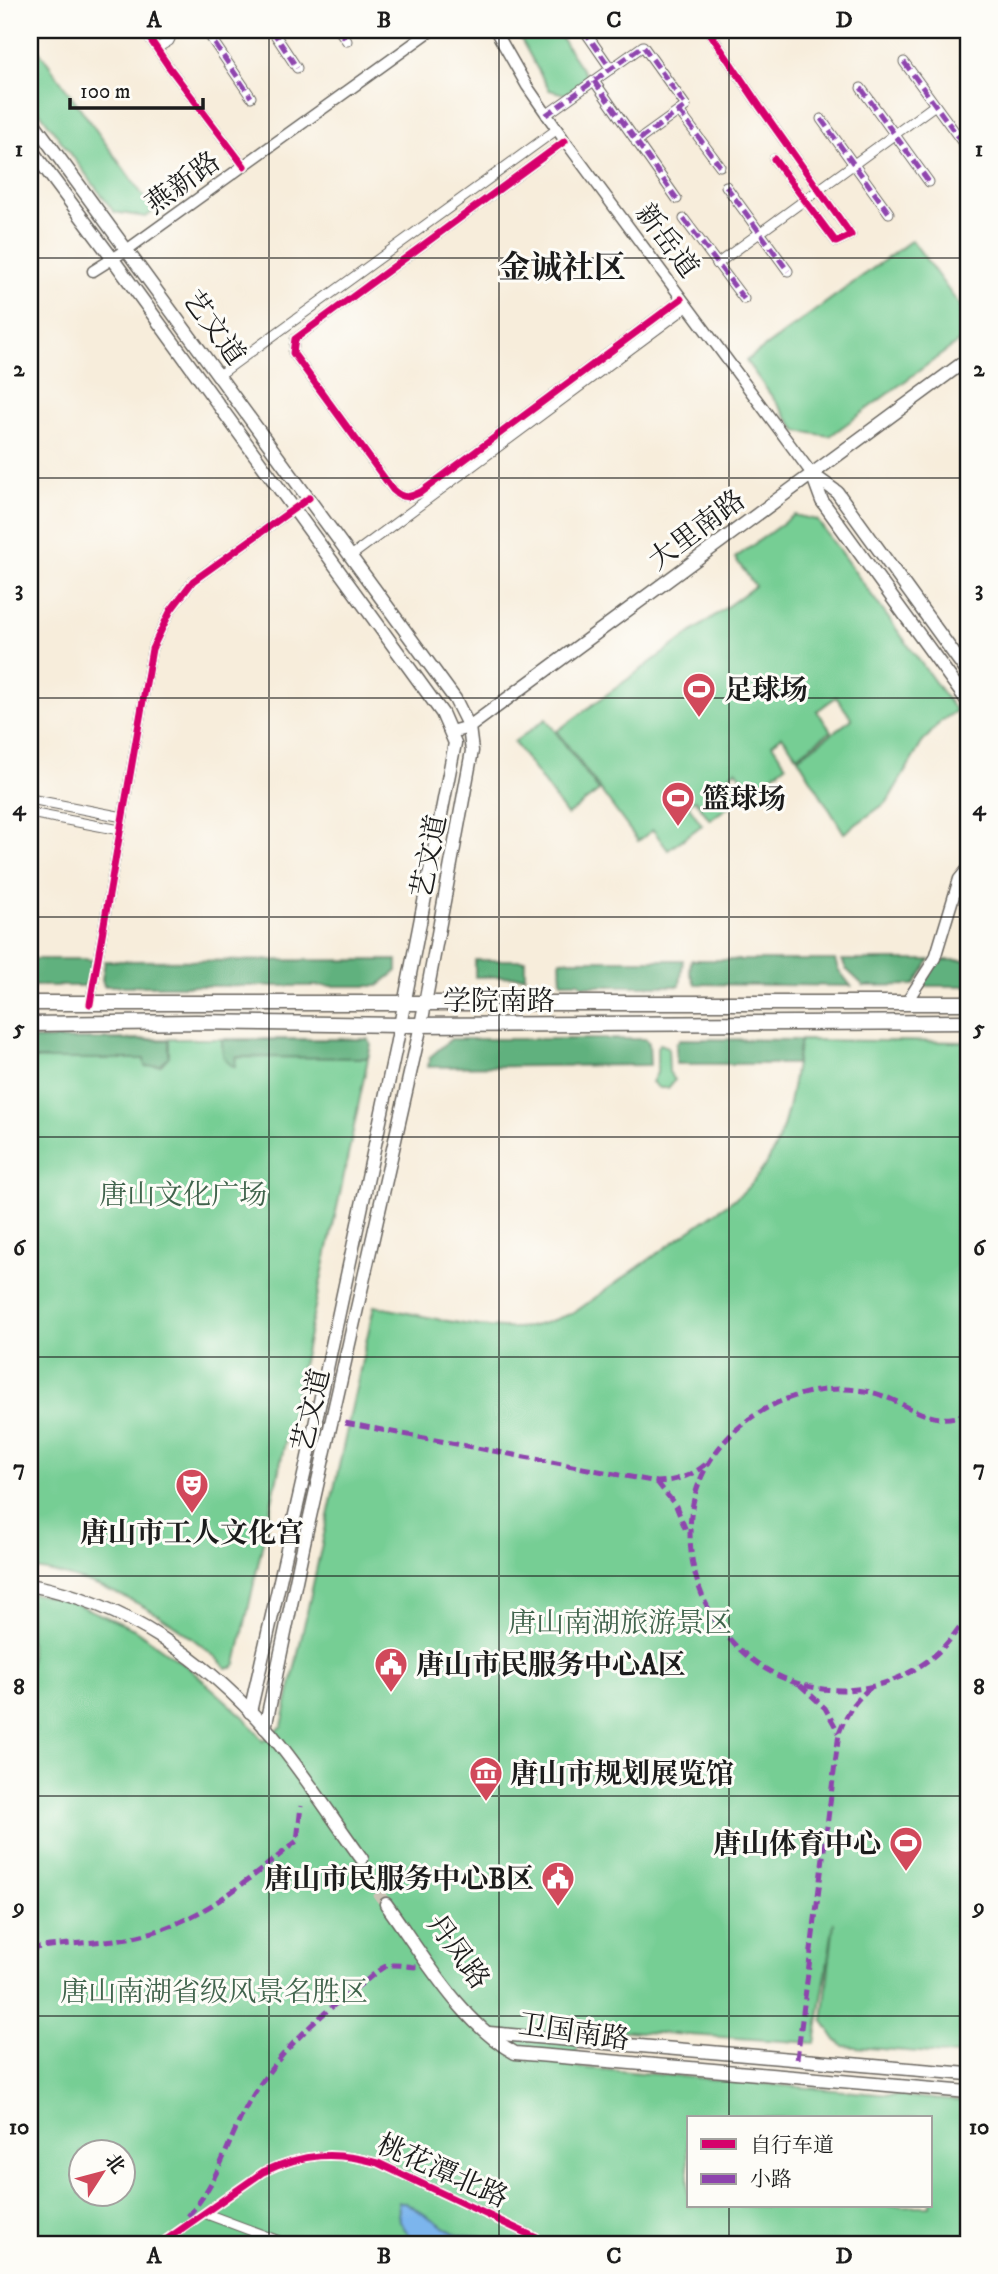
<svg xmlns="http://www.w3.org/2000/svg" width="998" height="2274" font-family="'IM FELL DW Pica','Noto Serif SC',serif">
<rect width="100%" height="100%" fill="#fdfcf7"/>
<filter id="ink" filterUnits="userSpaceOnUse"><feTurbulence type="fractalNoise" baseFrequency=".0143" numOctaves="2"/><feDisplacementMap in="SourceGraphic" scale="14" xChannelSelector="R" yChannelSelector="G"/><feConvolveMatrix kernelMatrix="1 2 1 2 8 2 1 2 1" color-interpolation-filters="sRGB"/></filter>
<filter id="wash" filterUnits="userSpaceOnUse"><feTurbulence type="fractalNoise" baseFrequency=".00686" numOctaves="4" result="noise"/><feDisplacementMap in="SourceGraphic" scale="28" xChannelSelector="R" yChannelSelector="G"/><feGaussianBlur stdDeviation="1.57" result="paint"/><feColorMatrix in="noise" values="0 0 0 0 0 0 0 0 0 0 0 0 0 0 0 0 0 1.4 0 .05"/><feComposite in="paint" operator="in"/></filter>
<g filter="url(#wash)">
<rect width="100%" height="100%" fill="#f7eddb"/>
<!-- green -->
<g fill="#76ce94" stroke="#497558" stroke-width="2" fill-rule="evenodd">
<polygon points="516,30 556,30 589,80 568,95 549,90"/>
<polygon points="30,38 154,211 146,217 114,212 30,99"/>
<polygon points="912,240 968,317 968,335 830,436 797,431 746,361"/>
<polygon points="794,515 817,520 956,711 940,722 922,743 887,802 844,833 798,758 852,719 836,697 817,711 831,731 797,756 782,736 772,744 786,765 752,790 736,770 730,775 744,795 710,820 695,800 688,805 702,825 668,850 653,830 638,841 557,731 755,586 735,558"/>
<polygon points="546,719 599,791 567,815 514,742"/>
<path d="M30,1039H368L371,1044L340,1194L236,1664L232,1668H227C170,1614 107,1581 30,1568Z"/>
<path d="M800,1040L968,1042V2056L843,2046L836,2040L823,2021L834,1922L815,2043L580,2028L575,2067L968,2102V2244H30V1593L69,1601L134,1629L189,1668L244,1717L263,1741L282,1726L374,1306C417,1314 487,1333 528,1327C545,1324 560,1318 575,1312L740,1195C788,1151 789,1101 800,1040ZM688,2118H930V2206H688ZM80,2152H122V2194H80Z"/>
<polygon points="660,1044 668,1047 669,1072 675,1080 668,1088 659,1088 652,1082 657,1073 657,1047"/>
</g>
<!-- forest -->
<g fill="#60b17e" stroke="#3e664d" stroke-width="2">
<polygon points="30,959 84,959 92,960 88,981 84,986 30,986"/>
<polygon points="397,960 397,971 378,986 104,986 102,979 105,961"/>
<polygon points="475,960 525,960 525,976 475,977"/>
<polygon points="560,960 683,960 680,986 583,986 579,982 561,982"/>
<polygon points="691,960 835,960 838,969 851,986 695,984 690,972"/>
<polygon points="842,960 930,960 914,985 864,986 846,969"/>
<polygon points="938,960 968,960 968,986 921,986"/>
<polygon points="30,1039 169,1040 169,1056 161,1065 145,1067 144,1059 30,1059"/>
<path d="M368,1039L371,1044L368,1058L236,1057L235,1067C222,1061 222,1054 222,1040Z"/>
<polygon points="451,1039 645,1039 649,1043 650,1065 428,1067 430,1057"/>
<polygon points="680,1039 800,1040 796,1064 676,1064 676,1044"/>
</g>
<!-- water -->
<polygon fill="#7cb5ed" stroke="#4c6884" stroke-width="2" points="398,2202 405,2202 457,2235 479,2236 494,2244 414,2244 400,2221"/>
</g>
<g filter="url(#ink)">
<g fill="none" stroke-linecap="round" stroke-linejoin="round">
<!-- secondary-tunnel -->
<polyline stroke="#cbc3b5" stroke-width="12" stroke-dasharray="12 6" stroke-linecap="butt" points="356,1863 386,1904"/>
<defs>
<g id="minor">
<polyline points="144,30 169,67 244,166"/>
<polyline points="209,30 211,38 251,97"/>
<polyline points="272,30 297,68"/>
<polyline points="339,30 347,41"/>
<polyline points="584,30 611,69"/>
<polyline points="708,30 760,107 851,235 836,242 774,159"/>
<polyline points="157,48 169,41 174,30"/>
<polyline points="904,62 968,150"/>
<polyline points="594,81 677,199"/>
<polyline points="861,88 929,182"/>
<polyline points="679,111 720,166"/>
<polyline points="546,115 643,46 686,106 636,142"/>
<polyline points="821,119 889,213"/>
<path d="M565,141L295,339L293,353L393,490C403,499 409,498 421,492L681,299"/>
<polyline points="726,186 788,271"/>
<polyline points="684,219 744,299"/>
<polyline points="717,264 935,105"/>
<polyline points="219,375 556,130"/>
<polyline points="351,556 687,307"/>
<polyline points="30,799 123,817"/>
<polyline points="30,813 120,830"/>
<polyline points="90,1004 152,649 171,610 193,581 309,498"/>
<polyline points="204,2213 287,2244"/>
<path d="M160,2244L263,2172C304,2153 335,2151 378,2163L549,2244"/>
</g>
<g id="tertiary">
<polyline points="495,30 527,86 565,141 812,474"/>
<polyline points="93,271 128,249 432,30"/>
<polyline points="906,1003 935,958 959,879 968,868"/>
</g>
<g id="secondary">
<polyline points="30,118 455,699 469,727 472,751 421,1025 304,1543 265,1728"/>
<polyline points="30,148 112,258 442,713 455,743 395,1051 307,1462 250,1712"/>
<polyline points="812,474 822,501 968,702"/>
<polyline points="812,474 837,492 968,673"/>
<polyline points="451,732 469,727 968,359"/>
<path d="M30,1585C126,1603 207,1660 271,1734C304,1773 332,1818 362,1859"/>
<path d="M386,1904C422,1954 462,2024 515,2053L968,2092"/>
<polyline points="489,2033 968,2074"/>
</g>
<g id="primary">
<polyline points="30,1003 968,1003"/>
<polyline points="30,1024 196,1022 400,1025 968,1022"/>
</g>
</defs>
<!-- minor casing -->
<use href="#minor" stroke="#69655f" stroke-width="11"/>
<!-- tertiary casing -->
<use href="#tertiary" stroke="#69655f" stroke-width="13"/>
<!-- secondary casing -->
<use href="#secondary" stroke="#69655f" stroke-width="15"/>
<!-- primary casing -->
<use href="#primary" stroke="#69655f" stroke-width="17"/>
<!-- minor -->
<use href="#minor" stroke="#fff" stroke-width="9"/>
<!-- tertiary -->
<use href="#tertiary" stroke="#fff" stroke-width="10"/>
<!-- secondary -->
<use href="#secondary" stroke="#fff" stroke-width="12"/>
<!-- primary -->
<use href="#primary" stroke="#fff" stroke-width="14"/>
<!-- quiet -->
<g stroke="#8e44ad" stroke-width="5" stroke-dasharray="10 5" stroke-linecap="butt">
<polyline points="209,30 211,38 251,97"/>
<polyline points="272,30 297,68"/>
<polyline points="339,30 347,41"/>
<polyline points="422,30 425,35"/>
<polyline points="584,30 611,69"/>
<polyline points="904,62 968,150"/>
<polyline points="594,81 677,199"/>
<polyline points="861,88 929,182"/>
<polyline points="679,111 720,166"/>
<polyline points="546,115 643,46 686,106 636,142"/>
<polyline points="821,119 889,213"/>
<polyline points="726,186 788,271"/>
<polyline points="684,219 744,299"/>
<path d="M968,1412C933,1432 904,1399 870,1392C789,1375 700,1432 691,1516C677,1649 821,1741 930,1659C946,1647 957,1631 968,1615"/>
<path d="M345,1423L657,1482C676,1481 692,1476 706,1464"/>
<polyline points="657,1482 676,1506 687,1533"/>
<polyline points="800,1685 825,1708 839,1733"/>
<path d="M30,1949C67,1942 105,1944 142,1935C204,1920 249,1879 297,1841L301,1806"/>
<path d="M797,2059L839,1733C846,1714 856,1698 873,1686"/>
<path d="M188,2216C221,2179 228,2137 252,2097C279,2052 318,2016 360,1985C368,1980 377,1970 386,1966C394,1963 409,1967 418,1967"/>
</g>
<defs>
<g id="cycleway">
<polyline points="144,30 169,67 244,166"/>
<polyline points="708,30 760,107 851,235 836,242 774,159"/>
<path d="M565,141L295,339L293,353L393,490C403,499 409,498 421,492L681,299"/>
<polyline points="90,1004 152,649 171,610 193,581 309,498"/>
<path d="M160,2244L263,2172C304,2153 335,2151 378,2163L549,2244"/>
</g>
</defs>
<!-- cycleway casing -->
<use href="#cycleway" stroke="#fdfcf7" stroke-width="11"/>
<!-- cycleway -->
<use href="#cycleway" stroke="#d6006c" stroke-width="7"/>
</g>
</g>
<!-- grid -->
<path fill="none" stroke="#1c1c1c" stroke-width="2" stroke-opacity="0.55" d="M269,30V2244M499,30V2244M729,30V2118M30,258H968M30,478H968M30,698H968M30,917H968M30,1137H968M30,1357H968M30,1576H968M30,1796H968M30,2016H968M729,2206V2244"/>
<!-- icons -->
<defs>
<symbol id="stadium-pin" viewBox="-11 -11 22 30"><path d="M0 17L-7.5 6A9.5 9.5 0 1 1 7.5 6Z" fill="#d1495b" stroke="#fdfcf7"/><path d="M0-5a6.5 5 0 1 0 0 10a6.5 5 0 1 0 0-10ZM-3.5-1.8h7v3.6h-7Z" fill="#fff"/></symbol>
<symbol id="theatre-pin" viewBox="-11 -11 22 30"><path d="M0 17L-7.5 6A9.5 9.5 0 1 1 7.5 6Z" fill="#d1495b" stroke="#fdfcf7"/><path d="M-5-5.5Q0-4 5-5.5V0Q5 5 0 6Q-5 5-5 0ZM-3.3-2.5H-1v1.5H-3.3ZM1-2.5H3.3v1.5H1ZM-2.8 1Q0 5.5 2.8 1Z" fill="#fff"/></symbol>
<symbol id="civic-pin" viewBox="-11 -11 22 30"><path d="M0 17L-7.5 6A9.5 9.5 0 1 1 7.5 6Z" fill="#d1495b" stroke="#fdfcf7"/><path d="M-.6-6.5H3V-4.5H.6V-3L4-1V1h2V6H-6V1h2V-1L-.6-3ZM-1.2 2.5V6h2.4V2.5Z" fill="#fff"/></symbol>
<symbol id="museum-pin" viewBox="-11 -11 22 30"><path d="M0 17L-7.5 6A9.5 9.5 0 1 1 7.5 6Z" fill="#d1495b" stroke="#fdfcf7"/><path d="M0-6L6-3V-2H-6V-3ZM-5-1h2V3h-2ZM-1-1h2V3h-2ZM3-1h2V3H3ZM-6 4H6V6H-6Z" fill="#fff"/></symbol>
</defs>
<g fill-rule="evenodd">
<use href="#stadium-pin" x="680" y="670" width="38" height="52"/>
<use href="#stadium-pin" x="659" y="779" width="38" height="52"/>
<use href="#theatre-pin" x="173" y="1466" width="38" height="52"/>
<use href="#civic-pin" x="372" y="1645" width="38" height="52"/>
<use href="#museum-pin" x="467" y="1754" width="38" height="52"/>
<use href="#stadium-pin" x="887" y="1824" width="38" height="52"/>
<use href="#civic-pin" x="539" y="1859" width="38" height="52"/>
</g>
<g text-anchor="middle" stroke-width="6" stroke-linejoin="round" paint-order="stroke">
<!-- street labels -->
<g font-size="28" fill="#1c1c1c" stroke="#fdfcf7">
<text transform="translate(182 182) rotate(-36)" y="10">燕新路</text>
<text transform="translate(668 240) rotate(53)" y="10">新岳道</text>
<text transform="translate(215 327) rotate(54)" y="10">艺文道</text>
<text transform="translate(696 529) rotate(-37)" y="10">大里南路</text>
<text transform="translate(428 856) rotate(-79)" y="10">艺文道</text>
<text x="499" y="1010">学院南路</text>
<text transform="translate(310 1410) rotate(-77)" y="10">艺文道</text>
<text transform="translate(459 1951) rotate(54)" y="10">丹凤路</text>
<text transform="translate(574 2031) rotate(8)" y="10">卫国南路</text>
<text transform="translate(443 2170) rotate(24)" y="10">桃花潭北路</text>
</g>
<!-- poi labels -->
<g font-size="28" font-weight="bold" fill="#1c1c1c" stroke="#fdfcf7" text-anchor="start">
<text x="724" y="699">足球场</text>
<text x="702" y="808">篮球场</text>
<text x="192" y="1542" text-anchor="middle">唐山市工人文化宫</text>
<text x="416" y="1674">唐山市民服务中心A区</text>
<text x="510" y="1783">唐山市规划展览馆</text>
<text x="881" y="1853" text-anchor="end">唐山体育中心</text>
<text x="534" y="1888" text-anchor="end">唐山市民服务中心B区</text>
</g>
<!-- park labels -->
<g font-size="28" fill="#40634c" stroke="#fdfcf7">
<text x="183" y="1204">唐山文化广场</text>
<text x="620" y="1632">唐山南湖旅游景区</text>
<text x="214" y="2001">唐山南湖省级风景名胜区</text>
</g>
<!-- quarter labels -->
<g font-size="32" font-weight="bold" fill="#1c1c1c" stroke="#fdfcf7">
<text x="562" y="278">金诚社区</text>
</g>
</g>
<!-- margin -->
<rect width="998" height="2274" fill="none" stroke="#fdfcf7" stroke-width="77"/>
<!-- legend -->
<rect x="687" y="2116" width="245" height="91" fill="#fdfcf7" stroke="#a3a29f" stroke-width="2"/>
<rect x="701" y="2139" width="35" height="10" fill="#d6006c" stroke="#a3a29f" stroke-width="2"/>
<text x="750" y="2152" font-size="21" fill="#1c1c1c">自行车道</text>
<rect x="701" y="2174" width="35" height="10" fill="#8e44ad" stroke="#a3a29f" stroke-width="2"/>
<text x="750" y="2186" font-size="21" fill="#1c1c1c">小路</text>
<!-- north arrow -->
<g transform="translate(102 2173) rotate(54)"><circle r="33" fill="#fdfcf7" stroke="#a3a29f" stroke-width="2"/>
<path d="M0-5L12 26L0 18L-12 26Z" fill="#d1495b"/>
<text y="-10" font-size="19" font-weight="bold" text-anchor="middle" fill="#1c1c1c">北</text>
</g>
<!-- scale -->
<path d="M70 98v10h133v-10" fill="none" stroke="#1c1c1c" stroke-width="3.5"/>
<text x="80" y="98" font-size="21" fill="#1c1c1c" stroke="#fdfcf7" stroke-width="5" paint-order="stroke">100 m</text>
<rect x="38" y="38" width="922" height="2198" fill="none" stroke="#1c1c1c" stroke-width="2.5"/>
<g font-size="23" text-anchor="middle" font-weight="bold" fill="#1c1c1c">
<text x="154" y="27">A</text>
<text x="384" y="27">B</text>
<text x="614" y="27">C</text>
<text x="844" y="27">D</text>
<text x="19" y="156">1</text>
<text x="979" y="156">1</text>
<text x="19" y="376">2</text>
<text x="979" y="376">2</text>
<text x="19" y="596">3</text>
<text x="979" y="596">3</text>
<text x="19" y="815">4</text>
<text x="979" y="815">4</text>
<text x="19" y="1035">5</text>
<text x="979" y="1035">5</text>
<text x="19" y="1255">6</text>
<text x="979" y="1255">6</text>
<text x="19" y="1475">7</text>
<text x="979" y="1475">7</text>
<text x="19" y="1694">8</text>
<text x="979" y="1694">8</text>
<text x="19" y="1914">9</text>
<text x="979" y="1914">9</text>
<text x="19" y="2134">10</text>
<text x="979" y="2134">10</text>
<text x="154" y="2263">A</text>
<text x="384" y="2263">B</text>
<text x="614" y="2263">C</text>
<text x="844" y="2263">D</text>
</g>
</svg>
